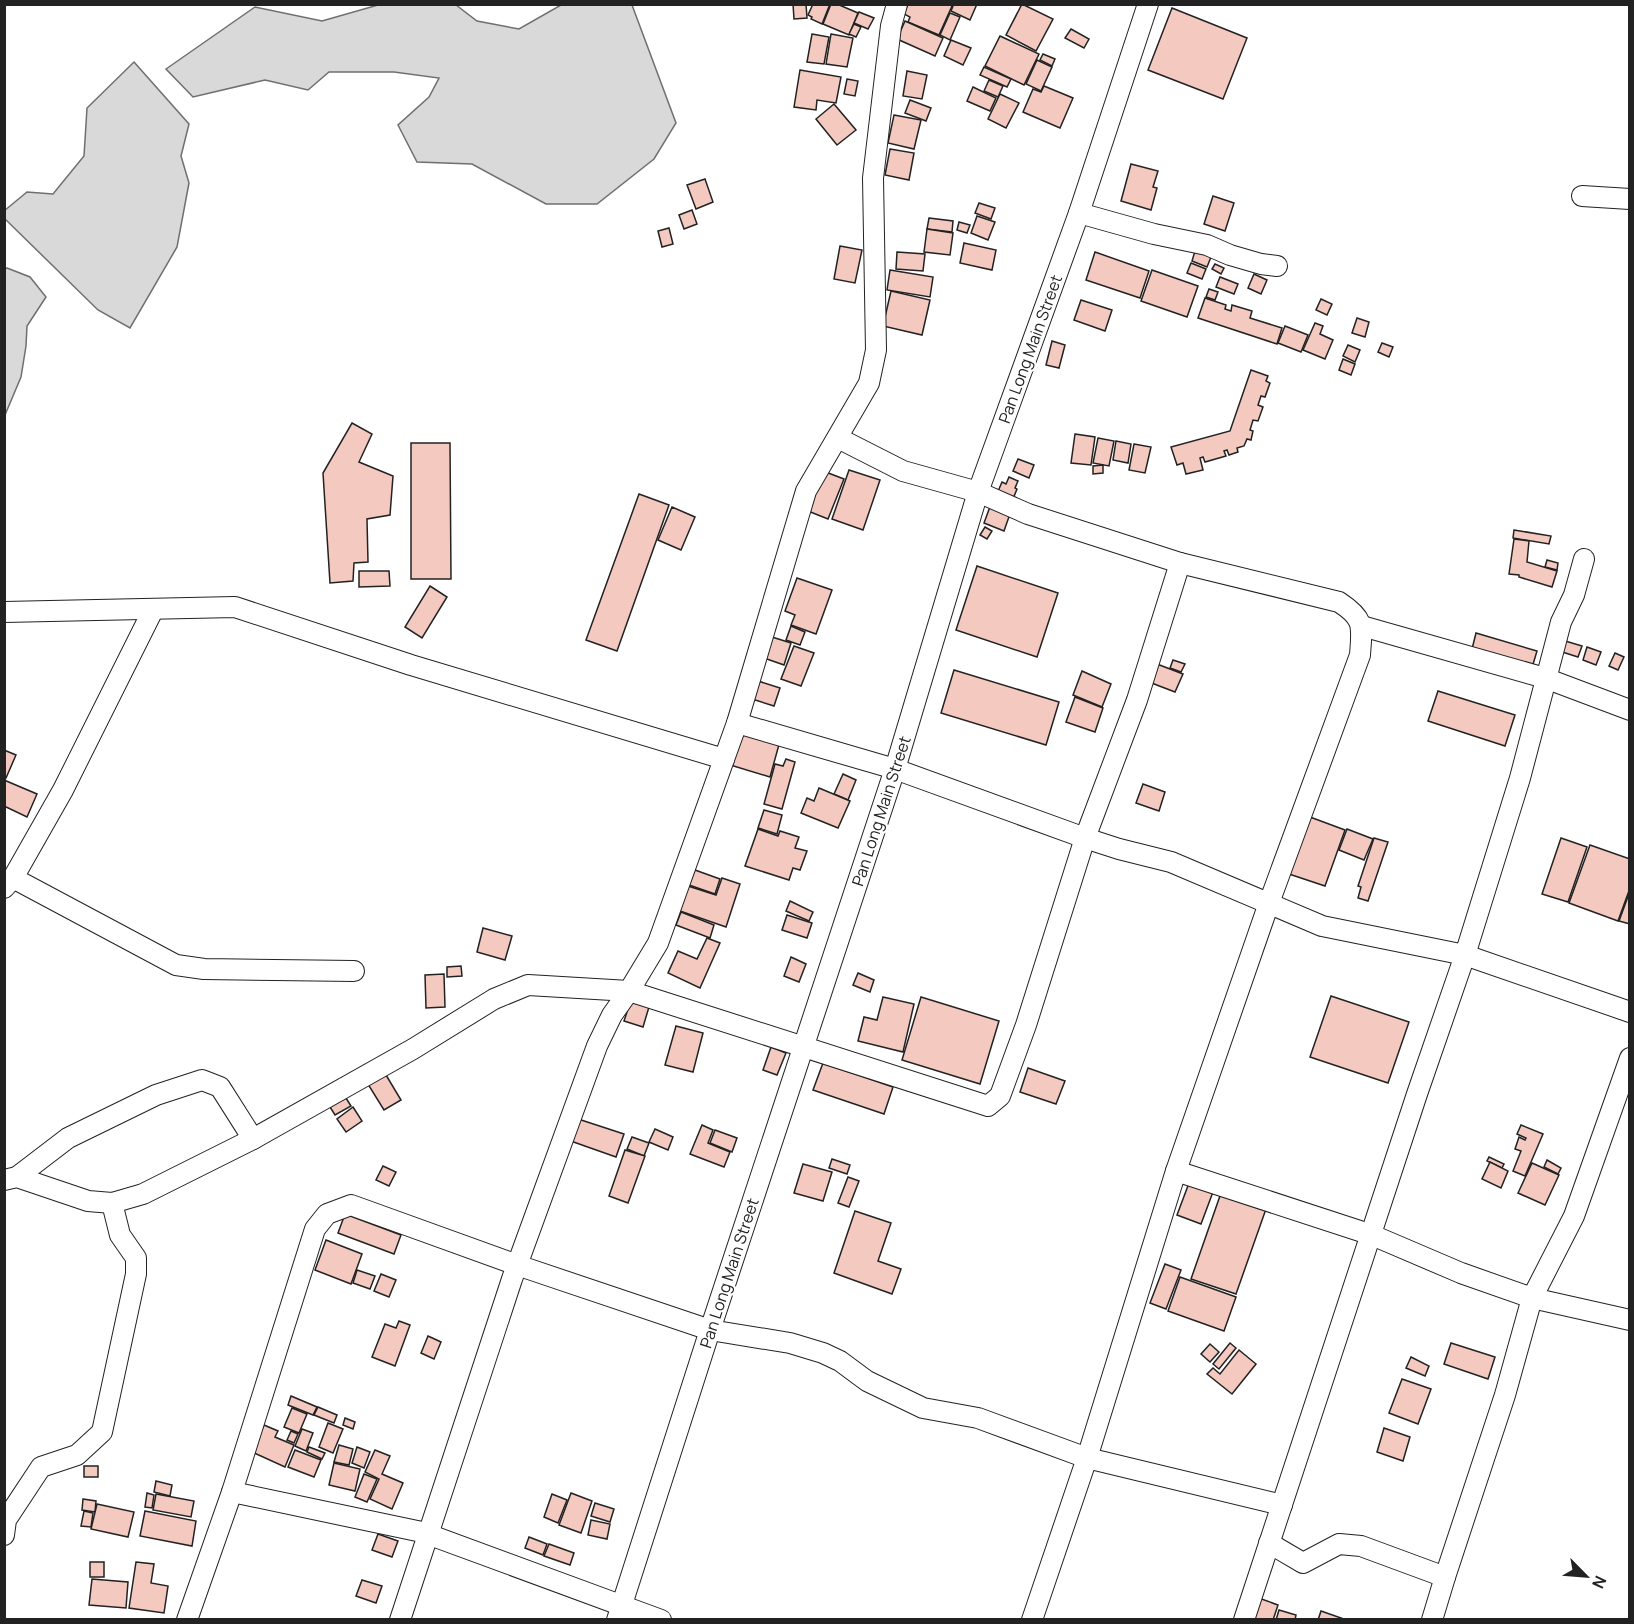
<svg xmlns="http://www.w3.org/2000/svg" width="1634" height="1624" font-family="Manrope,sans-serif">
<rect width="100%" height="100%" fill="#fff"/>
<!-- water -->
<g fill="#d9d9d9" stroke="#6f6f6f" stroke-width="1.5">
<polygon points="378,5 456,5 477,21 519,29 561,5 632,5 676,123 654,159 597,204 546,204 472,164 417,162 398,125 429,97 439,78 394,72 329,72 308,90 265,80 193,97 166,69 255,7 322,21"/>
<polygon points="134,62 189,124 181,156 189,183 177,247 130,328 98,310 5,219 4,211 27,192 53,194 84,156 87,108"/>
<polygon points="7,268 30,277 46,297 27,326 26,346 21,377 5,415 4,269"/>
</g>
<!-- building -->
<g fill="#f3c9c0" stroke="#222" stroke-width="1.5">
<polygon points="793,4 806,4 807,18 794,19"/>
<polygon points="813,4 830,4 822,24 811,19 812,17 808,15"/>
<polygon points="831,4 837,4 858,13 849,35 823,24"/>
<polygon points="908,4 949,4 952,6 939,35 908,22 910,17 904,14"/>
<polygon points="950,4 977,4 970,20 951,11 953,6"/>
<polygon points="1022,4 1053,19 1036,51 1006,35"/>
<polygon points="1172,8 1247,38 1223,99 1148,70"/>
<polygon points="859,12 874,18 868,29 854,23"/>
<polygon points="950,13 960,17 950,40 940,35"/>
<polygon points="905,21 943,38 935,56 897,39"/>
<polygon points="854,24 861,27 856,37 849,34"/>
<polygon points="1071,29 1089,39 1084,48 1065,38"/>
<polygon points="812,34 829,37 824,64 807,62"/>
<polygon points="831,34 853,38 847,67 826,64"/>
<polygon points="1000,36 1039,54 1024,85 985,66"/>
<polygon points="951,40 971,48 963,65 944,56"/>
<polygon points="1043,54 1055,59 1052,66 1040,60"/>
<polygon points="1037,60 1052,67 1041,91 1026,84"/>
<polygon points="984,67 1011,79 1007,87 980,75"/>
<polygon points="800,70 841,77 836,103 817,100 816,110 794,107"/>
<polygon points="907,71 927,75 922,99 903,96"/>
<polygon points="847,79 858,81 855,96 844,94"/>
<polygon points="989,80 1003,86 998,97 984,91"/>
<polygon points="1044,86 1073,98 1060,128 1023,112 1033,89 1041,92"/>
<polygon points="973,87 996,98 990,111 967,101"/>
<polygon points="1000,94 1019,103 1006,128 988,119"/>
<polygon points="910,100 931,108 926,121 905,113"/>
<polygon points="834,104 856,130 837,145 816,119"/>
<polygon points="894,115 921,120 914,149 888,143"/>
<polygon points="890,149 914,153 909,180 885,175"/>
<polygon points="1131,164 1158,171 1153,187 1157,188 1151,210 1121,201"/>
<polygon points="705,179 713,202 696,209 687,185"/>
<polygon points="1213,196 1234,203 1225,231 1204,224"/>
<polygon points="979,203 995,208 991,219 975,213"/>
<polygon points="692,210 697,224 684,229 679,215"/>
<polygon points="977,216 995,222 988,240 971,233"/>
<polygon points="929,218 953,221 952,232 927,229"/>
<polygon points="959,222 970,225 967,233 957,230"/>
<polygon points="669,228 673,244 662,247 658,231"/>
<polygon points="927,229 953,233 950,255 924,252"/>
<polygon points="964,243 996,250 992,270 960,263"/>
<polygon points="840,246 862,250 855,283 834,279"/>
<polygon points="1195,251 1211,257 1207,267 1192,261"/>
<polygon points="897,252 925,254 923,271 896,269"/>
<polygon points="1095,252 1149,271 1140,298 1086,280"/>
<polygon points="1191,263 1206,269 1202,279 1187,273"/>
<polygon points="1215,264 1224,268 1221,274 1212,269"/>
<polygon points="890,270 933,277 930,297 887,290"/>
<polygon points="1152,270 1198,286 1187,317 1141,301"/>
<polygon points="1254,274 1267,280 1261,294 1248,288"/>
<polygon points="1220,277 1238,284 1234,294 1216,287"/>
<polygon points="1209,289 1218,292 1215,300 1206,297"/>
<polygon points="891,291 930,300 922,335 883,326"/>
<polygon points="1205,298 1226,305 1225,309 1231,311 1232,305 1252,311 1250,318 1282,328 1277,344 1198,318"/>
<polygon points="1321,299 1332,304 1327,315 1316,310"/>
<polygon points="1081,300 1112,310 1105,331 1074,320"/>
<polygon points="1357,318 1369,322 1365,337 1352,333"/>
<polygon points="1315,323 1323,326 1320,334 1333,340 1325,359 1303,350"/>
<polygon points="1285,326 1308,335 1301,352 1278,343"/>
<polygon points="1052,341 1065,345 1059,368 1046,365"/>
<polygon points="1382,343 1393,347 1389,357 1378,352"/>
<polygon points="1348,345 1360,350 1355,362 1343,356"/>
<polygon points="1343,359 1355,364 1351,375 1339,370"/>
<polygon points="1251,370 1268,376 1266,381 1270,383 1265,397 1261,396 1258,405 1263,407 1258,421 1253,420 1250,430 1253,431 1251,440 1247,439 1244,446 1237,448 1238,452 1229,455 1227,450 1224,451 1226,456 1205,462 1203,457 1200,458 1203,470 1186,474 1183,463 1177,465 1171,447 1230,431"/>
<polygon points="352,423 372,434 359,462 393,476 390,515 367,519 368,562 354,563 353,581 330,583 323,473"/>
<polygon points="1075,434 1095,437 1091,465 1071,463"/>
<polygon points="1098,438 1114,441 1109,466 1093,463"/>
<polygon points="1116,441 1131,444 1128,463 1113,460"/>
<polygon points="411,443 450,443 451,579 411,579"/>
<polygon points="1134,444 1151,447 1145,473 1129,470"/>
<polygon points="1018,459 1034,465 1029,478 1013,471"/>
<polygon points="1103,465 1103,473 1093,474 1093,466"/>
<polygon points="849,470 880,480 863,530 832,519"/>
<polygon points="823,471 844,479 828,519 808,511"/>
<polygon points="1009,477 1018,481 1015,488 1017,489 1010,506 996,496 1002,482 1006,484"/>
<polygon points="639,494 669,505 617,651 586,640"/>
<polygon points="991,504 1011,511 1004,531 984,523"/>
<polygon points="672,507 695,517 681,550 658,540"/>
<polygon points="985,527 992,531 987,539 980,535"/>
<polygon points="1514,530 1551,536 1549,544 1513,538"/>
<polygon points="1514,539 1529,541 1527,562 1557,571 1552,587 1519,577 1519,575 1509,574"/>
<polygon points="1547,560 1558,563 1557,570 1545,567"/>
<polygon points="977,566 1058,593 1037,657 956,630"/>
<polygon points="359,571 389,571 390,586 359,587"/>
<polygon points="797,578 832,590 816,634 791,625 795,615 785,611"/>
<polygon points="430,586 447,597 422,638 405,627"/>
<polygon points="791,626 805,632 800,645 786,640"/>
<polygon points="1476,633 1537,651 1531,671 1471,653"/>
<polygon points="772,637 791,643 784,665 764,658"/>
<polygon points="1562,640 1582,646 1578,657 1559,651"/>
<polygon points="794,646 814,653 801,686 781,679"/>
<polygon points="1587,647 1601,652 1596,665 1583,660"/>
<polygon points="1615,653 1624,657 1618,670 1609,666"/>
<polygon points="1173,660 1185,664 1181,672 1170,668"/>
<polygon points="1157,664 1183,674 1175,692 1149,682"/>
<polygon points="954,670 1059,702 1046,745 941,713"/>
<polygon points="1082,671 1111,684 1102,707 1073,695"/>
<polygon points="758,681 780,688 774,706 752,699"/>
<polygon points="1438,691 1515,715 1505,746 1428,721"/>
<polygon points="1075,697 1103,708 1095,732 1066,722"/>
<polygon points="738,729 780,741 770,777 727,764"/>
<polygon points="4,750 16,755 6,778 4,778"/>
<polygon points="786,759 795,762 782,809 764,804 775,764 783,766"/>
<polygon points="843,774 856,780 848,800 834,794"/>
<polygon points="4,780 37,794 27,817 4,806"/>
<polygon points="1143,784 1165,792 1159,811 1136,803"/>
<polygon points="819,788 850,801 838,828 801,813 807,798 814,801"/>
<polygon points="764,810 782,815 777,834 758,828"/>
<polygon points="1310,817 1345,830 1325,886 1289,874"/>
<polygon points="758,829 778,836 780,831 799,837 795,848 807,851 800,870 793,868 789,880 745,866"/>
<polygon points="1347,829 1373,839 1364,860 1339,850"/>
<polygon points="1374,838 1388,842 1368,901 1358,898 1361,887 1358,886"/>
<polygon points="1561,838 1587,847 1568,902 1542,894"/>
<polygon points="1590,845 1630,859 1630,888 1618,921 1569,903"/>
<polygon points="695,870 720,879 715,894 689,885"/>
<polygon points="722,878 740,884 726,927 680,911 688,886 716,895"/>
<polygon points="1630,891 1630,924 1619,921"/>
<polygon points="790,901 813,912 809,921 786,911"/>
<polygon points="681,912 714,925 710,938 676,925"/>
<polygon points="787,915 812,923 807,938 782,930"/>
<polygon points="483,928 512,936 505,960 477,952"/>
<polygon points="707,938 720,943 700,988 668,973 678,951 697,959"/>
<polygon points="791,957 806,964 799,982 784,976"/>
<polygon points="461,966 462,976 447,977 447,967"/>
<polygon points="858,973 874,980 870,992 853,985"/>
<polygon points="444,974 445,1007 426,1008 425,975"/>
<polygon points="1331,996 1409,1022 1388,1083 1310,1057"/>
<polygon points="883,997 914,1004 903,1052 858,1041 864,1017 877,1020"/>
<polygon points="921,997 999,1021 980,1084 902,1060"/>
<polygon points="631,1000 649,1007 643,1027 624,1021"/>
<polygon points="676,1026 703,1033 693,1072 665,1065"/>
<polygon points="771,1047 786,1053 777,1075 763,1070"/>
<polygon points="823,1063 893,1087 884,1114 813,1090"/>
<polygon points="1028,1068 1065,1081 1056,1104 1020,1092"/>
<polygon points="383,1070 401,1100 384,1110 366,1081"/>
<polygon points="346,1098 351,1106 335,1115 330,1107"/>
<polygon points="353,1107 362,1121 346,1132 337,1119"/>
<polygon points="572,1117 624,1134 616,1157 565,1139"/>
<polygon points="702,1125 713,1130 708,1143 730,1152 724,1167 690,1154"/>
<polygon points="1521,1125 1543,1134 1525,1176 1513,1171 1521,1151 1515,1149 1519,1137 1525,1140 1526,1138 1517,1134"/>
<polygon points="655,1129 673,1137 668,1150 649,1142"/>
<polygon points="715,1130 737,1138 732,1152 710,1143"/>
<polygon points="632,1137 649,1143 644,1156 627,1149"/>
<polygon points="625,1150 645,1156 628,1203 609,1196"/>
<polygon points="1489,1157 1504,1164 1502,1168 1487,1161"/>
<polygon points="832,1159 850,1165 847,1174 829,1168"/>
<polygon points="1547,1160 1561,1168 1558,1174 1544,1167"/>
<polygon points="1490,1162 1508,1171 1501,1188 1482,1179"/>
<polygon points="1532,1163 1559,1175 1545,1205 1518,1193"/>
<polygon points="803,1164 832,1172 823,1201 794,1193"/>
<polygon points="383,1166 396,1172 389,1186 376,1180"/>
<polygon points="848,1177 859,1181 849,1207 838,1203"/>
<polygon points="1189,1183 1213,1192 1201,1224 1177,1215"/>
<polygon points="1221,1193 1266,1209 1236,1294 1191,1279"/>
<polygon points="855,1211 891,1223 878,1261 901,1269 892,1294 834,1273"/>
<polygon points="345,1214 401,1235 394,1254 338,1233"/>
<polygon points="326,1240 362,1254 351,1284 315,1270"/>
<polygon points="1165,1264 1181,1270 1166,1309 1150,1303"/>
<polygon points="357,1270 375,1276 370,1289 353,1283"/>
<polygon points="381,1274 396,1280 389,1297 374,1291"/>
<polygon points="1180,1277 1236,1297 1224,1331 1168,1311"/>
<polygon points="399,1321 410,1325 395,1366 372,1357 385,1324 396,1328"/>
<polygon points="428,1336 441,1342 434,1359 421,1353"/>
<polygon points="1230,1343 1236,1348 1219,1369 1213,1364"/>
<polygon points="1451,1343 1495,1357 1488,1379 1444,1364"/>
<polygon points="1210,1344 1219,1352 1210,1362 1201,1354"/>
<polygon points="1239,1350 1256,1364 1232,1394 1207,1374 1213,1368 1220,1374"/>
<polygon points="1411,1357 1429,1366 1425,1376 1406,1368"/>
<polygon points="1402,1379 1431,1389 1418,1424 1389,1413"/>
<polygon points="291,1396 317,1407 313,1415 288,1405"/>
<polygon points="318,1407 337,1415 334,1423 314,1415"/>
<polygon points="292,1408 307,1414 299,1433 284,1427"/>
<polygon points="345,1418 355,1422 353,1429 343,1425"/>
<polygon points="328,1423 343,1429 333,1453 319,1447"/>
<polygon points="264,1425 278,1431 275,1437 294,1445 285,1467 252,1452"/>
<polygon points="1384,1428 1410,1437 1403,1461 1377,1452"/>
<polygon points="302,1429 313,1433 306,1451 295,1446"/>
<polygon points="291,1431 298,1434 294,1443 287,1440"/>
<polygon points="339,1445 353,1449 349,1465 334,1462"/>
<polygon points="309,1447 325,1453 322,1459 307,1452"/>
<polygon points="357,1447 370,1452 364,1468 352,1463"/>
<polygon points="295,1450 321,1460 314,1477 288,1467"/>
<polygon points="375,1450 390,1456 382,1474 403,1483 392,1509 370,1499 379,1479 365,1472"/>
<polygon points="334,1463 360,1469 355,1491 329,1485"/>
<rect x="84" y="1466" width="14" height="11"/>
<polygon points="364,1474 377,1479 367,1502 355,1497"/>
<polygon points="156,1481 172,1485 170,1496 154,1492"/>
<polygon points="147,1493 154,1495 152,1508 145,1507"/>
<polygon points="571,1493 592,1501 581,1533 559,1525"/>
<polygon points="156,1494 194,1501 191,1517 153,1510"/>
<polygon points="552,1494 567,1500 558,1523 544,1517"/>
<polygon points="83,1499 96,1501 95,1512 82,1510"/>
<polygon points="595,1503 614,1509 610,1522 591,1516"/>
<polygon points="97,1504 134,1512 128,1537 91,1529"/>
<polygon points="84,1511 93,1513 91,1527 81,1526"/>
<polygon points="145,1511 196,1521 192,1546 140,1536"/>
<polygon points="591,1520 610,1524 607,1539 588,1535"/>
<polygon points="378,1534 398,1541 392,1557 372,1550"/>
<polygon points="529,1537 547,1544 543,1555 525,1548"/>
<polygon points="549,1544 574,1553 570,1565 544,1556"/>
<rect x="90" y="1562" width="14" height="15"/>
<polygon points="136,1562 154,1564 151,1583 168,1586 164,1613 129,1608"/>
<polygon points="92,1579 128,1582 126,1608 89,1605"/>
<polygon points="362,1580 382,1586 376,1603 356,1596"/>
<polygon points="1256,1597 1278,1605 1273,1620 1249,1620"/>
<polygon points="1279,1610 1296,1615 1295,1620 1276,1620"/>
<polygon points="1321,1611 1344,1619 1344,1620 1318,1620"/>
</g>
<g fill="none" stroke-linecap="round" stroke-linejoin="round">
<defs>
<g id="minor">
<polyline points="1582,196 1630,199"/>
<polyline points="1079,213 1154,234 1207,245 1230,255 1261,264 1277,266"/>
<path d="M838,438L903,471L978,492L1028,514L1180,563L1339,602C1365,619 1362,626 1360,655L1269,903L1176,1171L1087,1458L1032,1620"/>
<polyline points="4,612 235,607 411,665 724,759"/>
<polyline points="1362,626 1545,678 1630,710"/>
<polyline points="737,723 895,769 1085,838 1119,849 1171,862 1322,926 1465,955 1630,1012"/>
<polyline points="13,878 176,965 204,969 354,971"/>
<polyline points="4,888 13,878 63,790 153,610"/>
<polyline points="1176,1171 1372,1235 1461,1273 1532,1298 1630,1320"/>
<polyline points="17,1177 68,1138 156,1095 202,1080 220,1087 253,1139"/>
<polyline points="4,1180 17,1177 88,1201 112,1203 143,1194 253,1139 413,1049 494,999 528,985 629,991 988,1106 1000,1096 1026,1025 1085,838 1137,700 1180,563"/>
<polyline points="232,1492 422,1532 661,1620"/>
<polyline points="4,1535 6,1520 41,1467 77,1455 102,1432 136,1274 136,1258 120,1235 112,1203"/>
<polyline points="1269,1543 1303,1563 1339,1544 1361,1546 1445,1577 1505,1395 1532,1298 1574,1216 1630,1058"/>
<polyline points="187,1620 232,1492 315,1229 327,1214 351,1205 517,1265 710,1330 790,1343 823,1353 840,1361 867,1381 923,1408 978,1418 1087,1458 1282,1505"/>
<polyline points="400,1620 512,1279 597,1046 612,1015 629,991 658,943 737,723 806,491 869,383 876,350 873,178 891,26 897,4"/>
<polyline points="617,1620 710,1330 895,769 978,492 1079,213 1148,4"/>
<polyline points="1244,1620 1417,1094 1465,955 1520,778 1561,622 1574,595 1584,559"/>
<polyline points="1432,1620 1445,1577"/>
</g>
</defs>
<!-- minor casing -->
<use href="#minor" stroke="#222" stroke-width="22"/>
<!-- minor -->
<use href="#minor" stroke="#fff" stroke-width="20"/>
</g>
<g text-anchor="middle" stroke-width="4.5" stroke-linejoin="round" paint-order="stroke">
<!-- street labels -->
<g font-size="16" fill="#222" stroke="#fff">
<text transform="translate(1030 349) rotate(-70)" y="6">Pan Long Main Street</text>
<text transform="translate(881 811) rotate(-72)" y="6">Pan Long Main Street</text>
<text transform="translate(729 1273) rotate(-72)" y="6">Pan Long Main Street</text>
</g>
</g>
<!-- border -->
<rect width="1634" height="1624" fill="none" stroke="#222222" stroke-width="12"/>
<!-- north arrow -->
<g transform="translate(1586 1576) rotate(115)" stroke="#ffffff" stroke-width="4.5" paint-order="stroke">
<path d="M0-4.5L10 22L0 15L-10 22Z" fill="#222222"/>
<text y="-9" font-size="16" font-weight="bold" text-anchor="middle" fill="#222222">N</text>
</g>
</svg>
